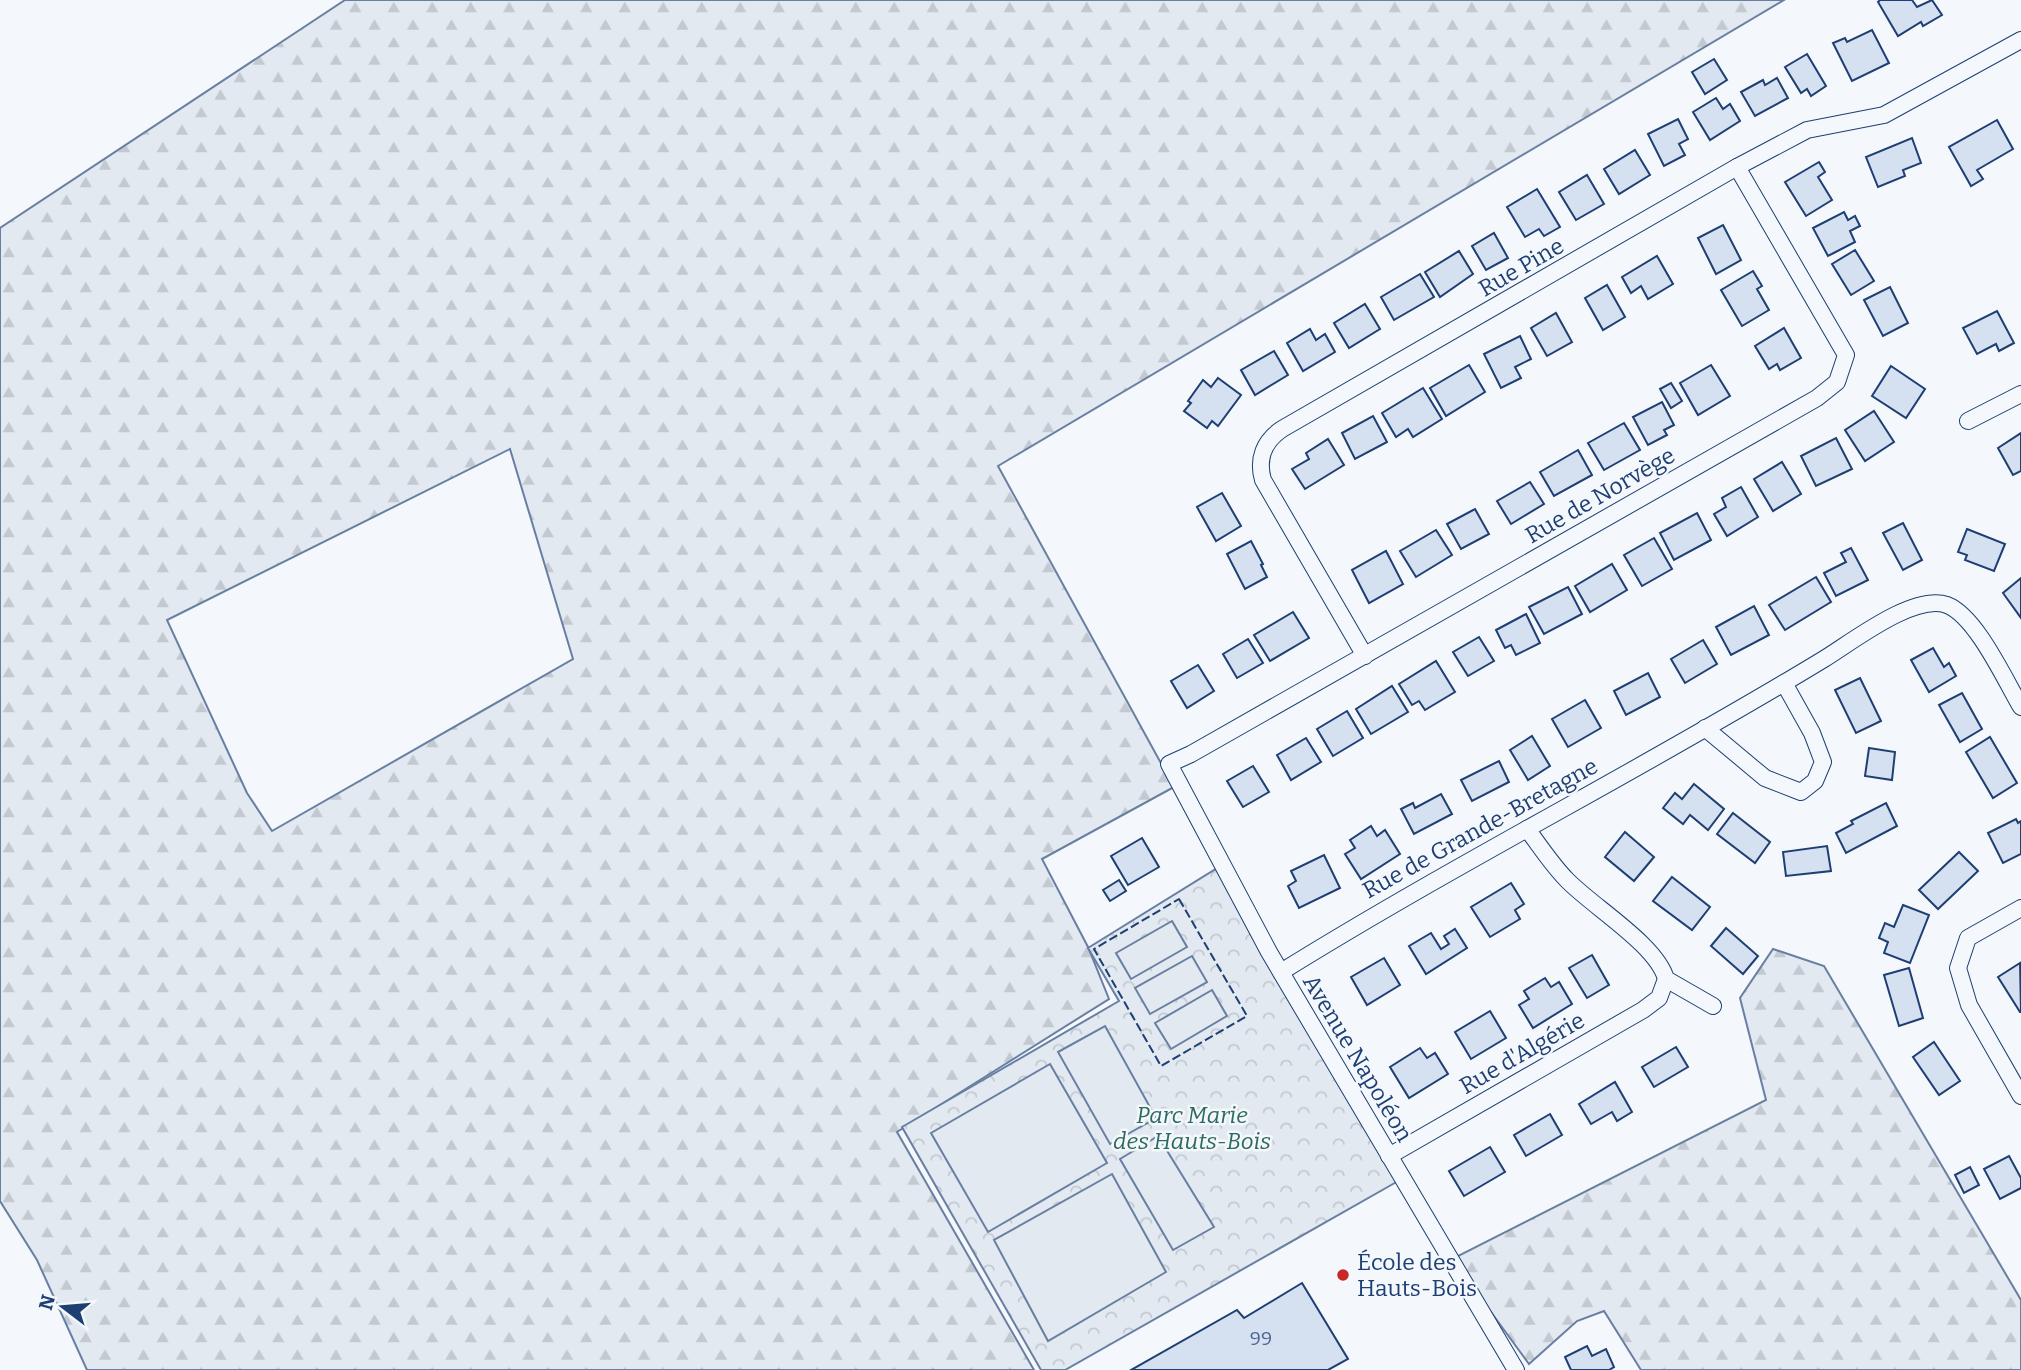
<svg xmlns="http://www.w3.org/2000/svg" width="2021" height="1370" font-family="Bitter,serif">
<defs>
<pattern id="forest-firs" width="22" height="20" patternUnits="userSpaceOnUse" patternTransform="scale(1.75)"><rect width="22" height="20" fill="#e3e9f0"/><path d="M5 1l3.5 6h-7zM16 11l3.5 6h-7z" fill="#c2c9d1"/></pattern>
<pattern id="park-crowns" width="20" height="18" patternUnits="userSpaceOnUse" patternTransform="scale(1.75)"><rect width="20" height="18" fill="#e3e9f0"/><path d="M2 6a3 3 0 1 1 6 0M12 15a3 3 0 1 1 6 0" fill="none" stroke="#c2c9d1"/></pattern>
</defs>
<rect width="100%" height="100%" fill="#f4f7fb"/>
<!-- forest -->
<g fill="url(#forest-firs)" stroke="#687fa3" stroke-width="2" fill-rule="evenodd">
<path d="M345,0H1784L998,466L1174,787L1042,859L1088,947L1109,999L897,1132L1034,1370H87L37,1260L0,1201V228ZM510,449L573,659L272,831L247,793L167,620Z"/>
<polygon points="1773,949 1824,966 2021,1300 2021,1370 1641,1370 1604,1311 1577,1321 1529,1364 1452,1259 1766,1100 1740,998"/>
</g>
<!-- park -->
<polygon fill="url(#park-crowns)" stroke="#687fa3" stroke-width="2" points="1219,867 1400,1180 1065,1370 1041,1370 902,1127 1119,1001 1088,948"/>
<!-- garden -->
<g fill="#e3e9f0" stroke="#687fa3" stroke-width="2">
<polygon points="1172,921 1187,947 1131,979 1116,953"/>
<polygon points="1192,956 1207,982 1150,1014 1135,988"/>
<polygon points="1212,990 1227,1016 1171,1049 1155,1023"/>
<polygon points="1105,1026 1156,1118 1110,1144 1058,1052"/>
<polygon points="1050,1064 1107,1163 988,1232 931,1133"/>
<polygon points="1158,1136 1214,1227 1173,1250 1120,1159"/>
<polygon points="1112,1174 1166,1272 1048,1341 994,1240"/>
</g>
<!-- building -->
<g fill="#d5e0f0" stroke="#1d3f73" stroke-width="2">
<polygon points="1880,0 1912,0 1917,7 1932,0 1942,15 1923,26 1921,22 1898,36 1878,2"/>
<polygon points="1872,30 1889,63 1852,81 1833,43 1845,38 1847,42"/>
<polygon points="1807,54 1826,86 1811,96 1807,89 1801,93 1785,67"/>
<polygon points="1714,59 1727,80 1705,94 1692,72"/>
<polygon points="1777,78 1788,98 1755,116 1741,92 1763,80 1765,85"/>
<polygon points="1716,98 1723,109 1730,104 1740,121 1710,140 1693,112"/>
<polygon points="1678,119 1688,139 1679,144 1685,155 1664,166 1648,134"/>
<polygon points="1997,120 2013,149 1977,170 1983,179 1971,186 1949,147"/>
<polygon points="1912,138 1921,163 1903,170 1905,176 1878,187 1866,157"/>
<polygon points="1635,150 1650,175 1619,194 1604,169"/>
<polygon points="1819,162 1825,172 1818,177 1832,200 1806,216 1785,182"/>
<polygon points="1587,175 1604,204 1576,220 1559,192"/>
<polygon points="1537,189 1560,227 1544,236 1539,229 1525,237 1507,207"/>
<polygon points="1844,212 1848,220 1855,216 1860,226 1850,231 1855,242 1828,256 1813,228"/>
<polygon points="1723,225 1741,260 1716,274 1698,238"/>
<polygon points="1494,233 1508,258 1486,270 1472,246"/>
<polygon points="1855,250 1874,281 1851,295 1832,264"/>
<polygon points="1459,251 1473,274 1440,297 1425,272"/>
<polygon points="1657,256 1673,284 1648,299 1641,286 1631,293 1622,277"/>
<polygon points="1753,271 1762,286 1757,289 1769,310 1742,326 1721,290"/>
<polygon points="1420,274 1434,297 1394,320 1381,297"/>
<polygon points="1607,285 1625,317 1603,330 1585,298"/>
<polygon points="1890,287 1908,323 1883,336 1864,300"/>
<polygon points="1365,304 1380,329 1349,348 1334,323"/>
<polygon points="1997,311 2014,343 1999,351 1996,344 1977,354 1963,328"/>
<polygon points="1556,313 1572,342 1547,356 1531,328"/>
<polygon points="1784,328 1801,358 1780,370 1777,364 1769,369 1755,346"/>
<polygon points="1310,329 1316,340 1325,334 1335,352 1303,371 1287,343"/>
<polygon points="1520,336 1531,359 1515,367 1521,378 1501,388 1484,354"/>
<polygon points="1274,351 1288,375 1255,395 1241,370"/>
<polygon points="1469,365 1485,392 1446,416 1430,388"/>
<polygon points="1711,365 1730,396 1698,415 1680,383"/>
<polygon points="1891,366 1925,389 1906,418 1872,396"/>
<polygon points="1218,378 1241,395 1218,426 1212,421 1207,428 1184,411 1191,403 1188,401 1203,380 1211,387"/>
<polygon points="1671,383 1682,401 1671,408 1660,389"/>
<polygon points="1423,388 1442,419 1413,437 1408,429 1396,437 1382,413"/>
<polygon points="1662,402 1674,425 1664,430 1667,435 1648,445 1633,417"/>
<polygon points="1874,411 1894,442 1865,461 1845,430"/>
<polygon points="1373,416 1387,442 1355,459 1342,433"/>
<polygon points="1624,423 1640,450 1604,470 1588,443"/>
<polygon points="2021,433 2021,471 2013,475 1998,448"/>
<polygon points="1836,438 1852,469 1816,486 1801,456"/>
<polygon points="1328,439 1344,465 1305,489 1292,469 1309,459 1306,453"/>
<polygon points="1578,450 1592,475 1554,496 1540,472"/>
<polygon points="1782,462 1801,494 1773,511 1754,479"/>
<polygon points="1530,482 1544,504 1511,524 1497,501"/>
<polygon points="1741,487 1758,517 1727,536 1714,514 1726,507 1722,498"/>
<polygon points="1222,493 1241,526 1216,541 1197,507"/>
<polygon points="1475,509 1489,534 1461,549 1447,524"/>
<polygon points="1697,513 1711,540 1674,560 1660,533"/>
<polygon points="1903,523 1922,560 1903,570 1883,533"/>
<polygon points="1967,529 2005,544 1994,571 1965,560 1967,555 1958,552"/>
<polygon points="1436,530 1452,555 1416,577 1400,551"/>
<polygon points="1654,538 1672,569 1642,586 1624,555"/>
<polygon points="1251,541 1263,564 1261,565 1267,577 1245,589 1227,554"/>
<polygon points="1851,548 1868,580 1836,596 1824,573 1846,562 1841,553"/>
<polygon points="1386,551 1403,584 1369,603 1352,570"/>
<polygon points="1612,564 1627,590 1590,612 1575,586"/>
<polygon points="1816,577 1831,602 1785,630 1769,605"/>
<polygon points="2021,578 2021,618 2003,593"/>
<polygon points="1568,587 1582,614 1544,634 1529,607"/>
<polygon points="1754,606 1769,635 1731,655 1716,627"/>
<polygon points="1293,612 1309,638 1270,661 1254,635"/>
<polygon points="1526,614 1540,643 1516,655 1511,645 1505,648 1496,630"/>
<polygon points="1479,637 1494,661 1468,676 1453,652"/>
<polygon points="1248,639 1263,663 1237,678 1223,654"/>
<polygon points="1703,640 1717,664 1685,683 1671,659"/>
<polygon points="1933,648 1944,667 1949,663 1956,676 1929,692 1911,660"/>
<polygon points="1436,661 1455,692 1425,710 1419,701 1412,705 1399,684"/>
<polygon points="1198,665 1214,691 1187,708 1171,681"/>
<polygon points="1648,673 1660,697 1626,715 1614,691"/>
<polygon points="1860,678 1881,721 1856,733 1835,690"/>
<polygon points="1392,686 1408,712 1371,734 1356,709"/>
<polygon points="1962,693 1982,729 1960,742 1939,705"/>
<polygon points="1585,700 1601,728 1568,747 1552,719"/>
<polygon points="1347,711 1363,738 1333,756 1317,729"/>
<polygon points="1532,736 1550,766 1528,780 1510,750"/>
<polygon points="1990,737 2017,783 1993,798 1966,752"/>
<polygon points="1306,738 1321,762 1291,780 1277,755"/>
<polygon points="1869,748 1895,752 1892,780 1865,776"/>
<polygon points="1499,761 1509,782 1472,801 1461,780"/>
<polygon points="1253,766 1269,792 1243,807 1227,781"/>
<polygon points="1694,784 1724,809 1708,830 1690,815 1683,824 1663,808 1675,793 1682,799"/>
<polygon points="1441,794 1452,814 1414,834 1401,809 1413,803 1415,808"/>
<polygon points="1886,803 1897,826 1846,853 1836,833 1853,824 1851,821"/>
<polygon points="1733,813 1770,842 1755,863 1717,834"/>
<polygon points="2016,819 2018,823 2021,821 2021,854 2003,863 1988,833"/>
<polygon points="1371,826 1377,836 1385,830 1400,854 1361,879 1345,854 1355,848 1350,840"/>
<polygon points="1625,832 1654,857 1634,881 1605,857"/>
<polygon points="1142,838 1159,867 1128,885 1111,856"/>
<polygon points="1827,846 1831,871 1786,876 1783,852"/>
<polygon points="1959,852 1978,871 1938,909 1919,890"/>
<polygon points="1324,855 1340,888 1299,908 1288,886 1296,881 1291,871"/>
<polygon points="1672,877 1710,907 1692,930 1653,901"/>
<polygon points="1119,880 1126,891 1110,901 1103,890"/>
<polygon points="1511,883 1524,904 1515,910 1520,919 1490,937 1471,907"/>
<polygon points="1903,905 1929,915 1910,963 1884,953 1888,942 1879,938 1885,923 1894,927"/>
<polygon points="1726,928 1758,956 1743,974 1711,946"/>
<polygon points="1455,929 1467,948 1426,974 1409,946 1431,933 1441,949 1449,944 1444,936"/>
<polygon points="1592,955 1609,985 1587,998 1569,968"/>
<polygon points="1384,958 1400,985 1367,1005 1351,977"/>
<polygon points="2020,963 2021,1012 2020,1012 1998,977"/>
<polygon points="1909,968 1923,1018 1899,1026 1884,975"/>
<polygon points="1545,978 1551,987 1559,982 1572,1004 1533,1028 1519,1005 1529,999 1524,991"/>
<polygon points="1490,1011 1506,1038 1471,1059 1455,1032"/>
<polygon points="1934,1042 1960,1081 1939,1095 1913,1057"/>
<polygon points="1676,1047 1688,1067 1654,1087 1642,1067"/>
<polygon points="1420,1048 1427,1058 1435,1053 1448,1074 1409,1098 1390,1067"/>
<polygon points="1615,1082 1632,1112 1617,1121 1612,1112 1591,1124 1579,1104"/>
<polygon points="1550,1114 1562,1135 1526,1156 1514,1135"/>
<polygon points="1490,1147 1505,1172 1464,1196 1449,1171"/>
<polygon points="2009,1156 2021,1178 2021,1188 2000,1199 1984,1169"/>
<polygon points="1970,1167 1979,1185 1964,1193 1955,1175"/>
<polygon points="1302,1283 1348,1359 1328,1370 1131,1370 1237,1310 1244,1318"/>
<polygon points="1587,1346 1592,1356 1606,1349 1614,1367 1609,1370 1571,1370 1565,1357"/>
</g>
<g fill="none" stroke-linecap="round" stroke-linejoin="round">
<defs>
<g id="street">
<polyline points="1968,421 2021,394"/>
<path d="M1365,656L1263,480C1257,459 1264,441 1282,429L1737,167L1807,130L1884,115L2021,40"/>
<polyline points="1705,728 1765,778 1801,792 1815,781 1823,762 1812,733 1784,683"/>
<path d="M1527,829C1540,846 1552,865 1567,880C1593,907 1657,945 1666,979L1713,1006"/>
<polyline points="2021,908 1968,938 1958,968 1969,1005 2021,1096"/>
<path d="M1281,972C1458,862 1645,768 1824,659C1852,642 1914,593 1947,605C1976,616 2005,680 2021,707"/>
<polyline points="1389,1156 1643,1010 1659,998 1666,979"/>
<polyline points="1516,1370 1269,952 1169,764 1191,754 1817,398 1837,382 1846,355 1737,167"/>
</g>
</defs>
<!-- street casing -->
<use href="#street" stroke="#1d3f73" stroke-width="18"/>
<!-- street -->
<use href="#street" stroke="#f4f7fb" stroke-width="16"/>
<!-- fence -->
<polygon stroke="#1d3f73" stroke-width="2" stroke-dasharray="9 3.5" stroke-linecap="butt" points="1179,899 1247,1016 1161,1066 1094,949"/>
</g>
<!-- markers -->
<circle fill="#c62828" stroke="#f4f7fb" stroke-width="2.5" cx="1343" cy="1275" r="7"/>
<g text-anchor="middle" stroke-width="5" stroke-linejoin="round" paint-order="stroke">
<!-- number labels -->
<g font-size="19" fill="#4b6792">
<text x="1261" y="1345">99</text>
</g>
<!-- street labels -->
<g font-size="23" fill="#1d3f73" stroke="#f4f7fb">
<text transform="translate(1521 267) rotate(-30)" y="8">Rue Pine</text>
<text transform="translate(1600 495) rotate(-30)" y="8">Rue de Norvège</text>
<text transform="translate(1480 828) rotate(-29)" y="8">Rue de Grande-Bretagne</text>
<text transform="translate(1522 1053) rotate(-30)" y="8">Rue d'Algérie</text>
<text transform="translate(1358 1058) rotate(59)" y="8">Avenue Napoléon</text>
</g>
<!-- park labels -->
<g font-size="23" font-style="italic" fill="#2c6c60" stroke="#f4f7fb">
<text x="1192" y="1123">Parc Marie<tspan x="1192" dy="26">des Hauts-Bois</tspan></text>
</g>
<!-- poi labels -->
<g font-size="23" fill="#1d3f73" stroke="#f4f7fb" text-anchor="start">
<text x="1357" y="1270">École des<tspan x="1357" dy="26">Hauts-Bois</tspan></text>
</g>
</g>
<!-- north arrow -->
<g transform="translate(63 1307) rotate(286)" stroke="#f4f7fb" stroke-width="5" paint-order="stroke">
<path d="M0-5L12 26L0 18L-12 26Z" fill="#1d3f73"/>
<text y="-10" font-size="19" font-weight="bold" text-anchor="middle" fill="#1d3f73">N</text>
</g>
</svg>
